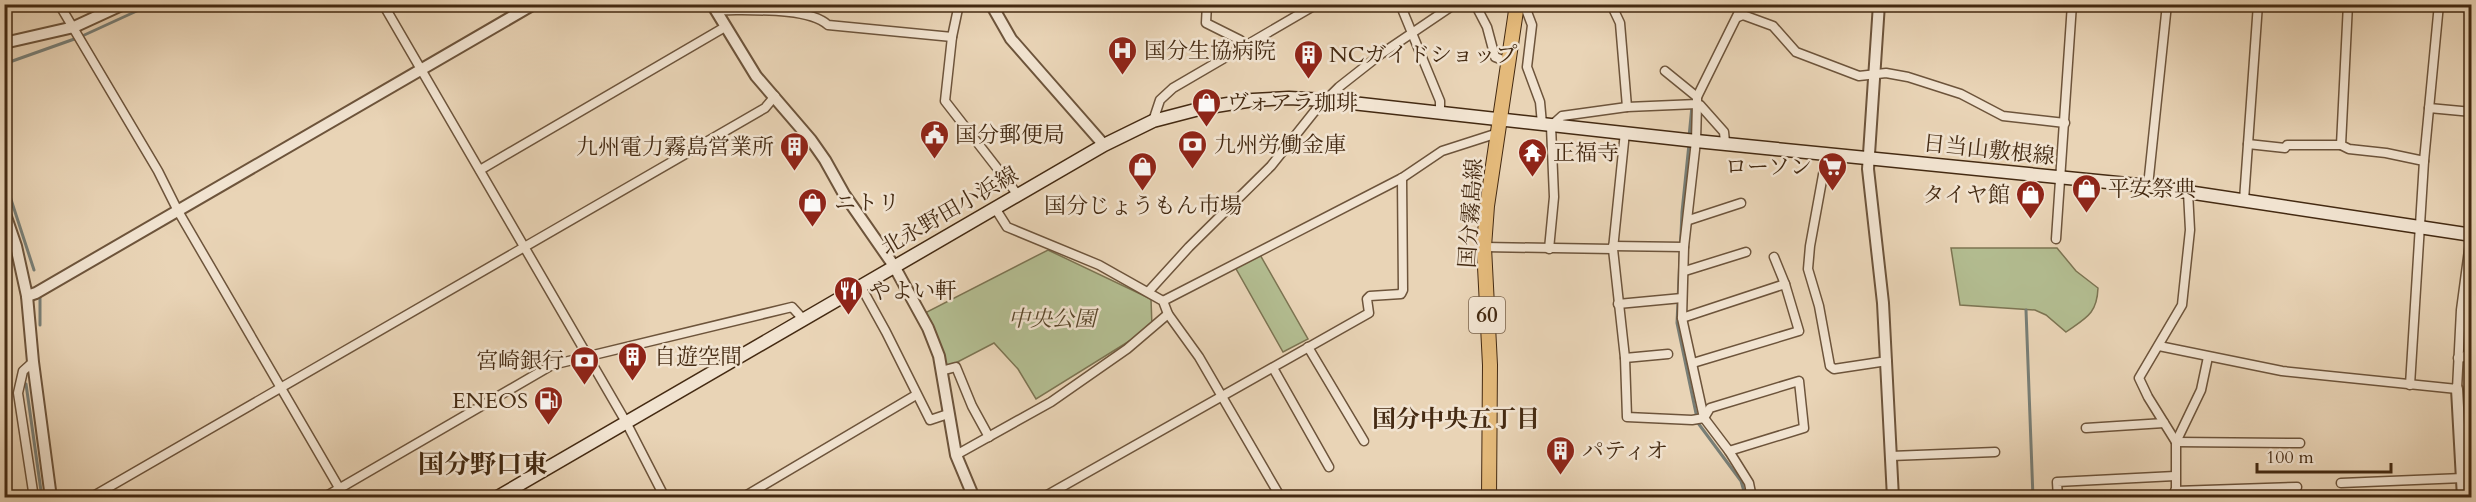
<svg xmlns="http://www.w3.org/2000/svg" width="2476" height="502" font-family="Cardo,'Noto Serif JP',serif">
<rect width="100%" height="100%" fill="#e9d4b6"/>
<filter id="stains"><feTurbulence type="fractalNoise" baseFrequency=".00333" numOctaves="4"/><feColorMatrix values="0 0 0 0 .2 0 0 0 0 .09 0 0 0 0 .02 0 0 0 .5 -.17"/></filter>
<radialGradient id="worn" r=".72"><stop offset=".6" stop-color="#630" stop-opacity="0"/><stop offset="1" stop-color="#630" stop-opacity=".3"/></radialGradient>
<!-- green -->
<g fill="#b3bd91" stroke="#7c7452" stroke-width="1.5">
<path d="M1951,248H2057L2076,271L2098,288C2097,314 2086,318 2066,332L2046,315L2035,310L1960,305Z"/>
<polygon points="1048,250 1151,299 1152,327 1036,399 1018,369 994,343 948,367 921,315"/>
<polygon points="1259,253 1308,339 1283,352 1235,267"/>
</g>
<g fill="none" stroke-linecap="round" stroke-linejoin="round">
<!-- stream -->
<g stroke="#787e76" stroke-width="3">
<polyline points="4,64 80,37 152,4"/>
<polyline points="1689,137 1692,106"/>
<polyline points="1689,144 1682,212 1677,323 1698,423 1741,481 1746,498"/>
<polyline points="4,178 34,270"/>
<polyline points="40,298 40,325"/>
<polyline points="2026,310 2033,498"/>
<polyline points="26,384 42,498"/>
</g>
<defs>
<g id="minor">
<polyline points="59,4 158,171 178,211 345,498"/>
<polyline points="383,4 626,422 665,498"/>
<polyline points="959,4 952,37 945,101 1018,195"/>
<polyline points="1207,4 1206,23 1240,40 1246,46"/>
<polyline points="1400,4 1440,101 1440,113"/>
<polyline points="1475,4 1487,27 1495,57 1508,62"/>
<polyline points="1524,4 1532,25 1527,67 1540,102 1542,124"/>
<polyline points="1611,4 1620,23 1627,107"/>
<polyline points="2348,4 2341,145 2349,149 2386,153 2424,161"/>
<path d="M716,10C744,11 807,6 828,25L952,37"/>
<polyline points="1738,17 1743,15 1773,26 1796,52 1859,76 1886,73 1908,77 1961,94 2003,116 2065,123"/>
<polyline points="1665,71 1697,97"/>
<polyline points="1697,104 1696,141 1684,247 1682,318 1704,418 1729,451 1749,483 1752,498"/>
<polyline points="1697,104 1700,105 1724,132 1725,142"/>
<polyline points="2429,108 2472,112"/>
<polyline points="1153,121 1160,100 1173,88 1317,4"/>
<polyline points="1625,132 1613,249 1625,358 1627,417 1692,420 1704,418 1710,408 1799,381 1804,428 1729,451"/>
<polyline points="2248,144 2285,148 2287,145 2341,145"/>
<polyline points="1827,153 1810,246 1808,269 1819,306 1830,366 1834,369 1887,361"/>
<polyline points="480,170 725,27"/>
<polyline points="2148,186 2167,4"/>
<polyline points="2244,200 2258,4"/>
<polyline points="995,208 1007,227 1099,265 1163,301 1168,314 1199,357 1281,498"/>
<polyline points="1689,220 1741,203"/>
<polyline points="2056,239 2072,4"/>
<polyline points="1613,246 1684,247"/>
<polyline points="1484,247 1613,249"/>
<polyline points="1549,249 1554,197 1551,126 1562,116 1627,107 1697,104 1697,97 1743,4"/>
<polyline points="1774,257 1785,284"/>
<polyline points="1685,271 1746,252"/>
<polyline points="860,285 886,332 930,420 948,414"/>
<polyline points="1149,291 1189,247 1271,166 1314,112 1339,87 1381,54 1455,4"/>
<polyline points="1163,301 1402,178 1442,151 1498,133"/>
<polyline points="1618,304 1682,298"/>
<polyline points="1682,318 1785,284 1799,331 1693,363"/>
<polyline points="2159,346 2282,371 2457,389 2461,310 2471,235"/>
<polyline points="1308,347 1364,441"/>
<polyline points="1625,358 1668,354"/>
<polyline points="2458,358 2464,357 2472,350"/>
<polyline points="33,362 23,371 18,393 34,498"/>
<polyline points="1273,368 1329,467"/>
<polyline points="941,371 956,367 972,406 989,437"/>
<polyline points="2410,385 2424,161 2439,4"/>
<polyline points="2086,428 2164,423"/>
<polyline points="2176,442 2148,397 2139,378 2182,305 2190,230 2188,192"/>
<polyline points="2176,442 2300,443"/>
<polyline points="956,455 1051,402 1127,349 1168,314"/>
<polyline points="1891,456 1995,452"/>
<polyline points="2341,483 2463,478"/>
<polyline points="2175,491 2297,487"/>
<polyline points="90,498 765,108 775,96"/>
<polyline points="323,498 552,365 792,307 803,319"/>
<polyline points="742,498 916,395"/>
<polyline points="1042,498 1369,313 1367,299 1370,296 1401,294 1403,290 1402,178"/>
<polyline points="2058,498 2057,482 2175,476"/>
<polyline points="2176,498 2176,442 2201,390 2208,357"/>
</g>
<g id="tertiary">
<polyline points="712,4 756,76 811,140 825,160 844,194 894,266 928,328 939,356 956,455 974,498"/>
<polyline points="991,4 1011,39 1104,145"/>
<polyline points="1879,4 1868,169 1883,303 1893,498"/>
<polyline points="2457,4 2472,7"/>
<polyline points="4,43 74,27 124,4"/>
<polyline points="4,211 16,246 27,296 33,362 51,498"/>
<polyline points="27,296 36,293 534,4"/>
<polyline points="2457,389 2463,498"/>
</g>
<polyline id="secondary" points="496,498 1104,145 1153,121 1203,108 1253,100 1289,98 1325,100 1696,141 2148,186 2472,235"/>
<polyline id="primary" points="1489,498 1490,365 1484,247 1487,206 1517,4"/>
</defs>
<!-- minor casing -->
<use href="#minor" stroke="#6d543b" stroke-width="11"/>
<!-- tertiary casing -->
<use href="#tertiary" stroke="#6d543b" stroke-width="14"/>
<!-- secondary casing -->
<use href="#secondary" stroke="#442a12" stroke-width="15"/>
<!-- primary casing -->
<use href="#primary" stroke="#442a12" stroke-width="16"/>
<!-- minor -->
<use href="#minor" stroke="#f1e3d0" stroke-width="8"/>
<!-- tertiary -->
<use href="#tertiary" stroke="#f1e3d0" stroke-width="10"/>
<!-- secondary -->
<use href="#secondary" stroke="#f1e3d0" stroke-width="12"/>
<!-- primary -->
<use href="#primary" stroke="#e4ba7b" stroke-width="14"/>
</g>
<!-- icons -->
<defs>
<symbol id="hospital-pin" viewBox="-11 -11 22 30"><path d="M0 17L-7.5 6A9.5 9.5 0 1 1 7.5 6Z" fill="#8f2418" stroke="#f1e3d0"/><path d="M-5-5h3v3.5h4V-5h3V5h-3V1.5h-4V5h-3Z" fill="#fff"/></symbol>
<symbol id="building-pin" viewBox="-11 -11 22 30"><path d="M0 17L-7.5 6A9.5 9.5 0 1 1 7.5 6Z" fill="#8f2418" stroke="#f1e3d0"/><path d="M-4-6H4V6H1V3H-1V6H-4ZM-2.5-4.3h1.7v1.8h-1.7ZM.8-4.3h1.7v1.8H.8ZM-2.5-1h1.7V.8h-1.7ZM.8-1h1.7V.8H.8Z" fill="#fff"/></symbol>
<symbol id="shop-pin" viewBox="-11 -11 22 30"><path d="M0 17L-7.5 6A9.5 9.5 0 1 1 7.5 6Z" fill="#8f2418" stroke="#f1e3d0"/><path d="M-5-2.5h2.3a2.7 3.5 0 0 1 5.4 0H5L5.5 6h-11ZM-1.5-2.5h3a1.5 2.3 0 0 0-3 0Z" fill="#fff"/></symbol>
<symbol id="civic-pin" viewBox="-11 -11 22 30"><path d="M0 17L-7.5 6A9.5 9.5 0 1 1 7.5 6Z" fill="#8f2418" stroke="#f1e3d0"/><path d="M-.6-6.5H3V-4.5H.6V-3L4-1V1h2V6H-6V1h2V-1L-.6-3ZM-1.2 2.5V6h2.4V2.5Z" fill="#fff"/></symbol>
<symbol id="bank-pin" viewBox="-11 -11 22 30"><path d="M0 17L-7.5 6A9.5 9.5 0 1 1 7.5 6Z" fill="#8f2418" stroke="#f1e3d0"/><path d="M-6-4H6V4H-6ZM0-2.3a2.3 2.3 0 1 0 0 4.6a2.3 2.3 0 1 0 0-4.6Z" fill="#fff"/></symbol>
<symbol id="temple-pin" viewBox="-11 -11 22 30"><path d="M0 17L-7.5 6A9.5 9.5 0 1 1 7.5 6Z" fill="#8f2418" stroke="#f1e3d0"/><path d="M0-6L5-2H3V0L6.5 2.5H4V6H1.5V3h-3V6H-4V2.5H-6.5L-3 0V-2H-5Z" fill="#fff"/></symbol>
<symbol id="supermarket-pin" viewBox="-11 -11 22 30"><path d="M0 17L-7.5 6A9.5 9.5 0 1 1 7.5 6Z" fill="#8f2418" stroke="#f1e3d0"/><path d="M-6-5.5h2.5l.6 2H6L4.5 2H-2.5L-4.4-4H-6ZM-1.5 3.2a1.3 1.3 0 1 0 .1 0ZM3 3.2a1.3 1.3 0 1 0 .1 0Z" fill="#fff"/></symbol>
<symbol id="restaurant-pin" viewBox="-11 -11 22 30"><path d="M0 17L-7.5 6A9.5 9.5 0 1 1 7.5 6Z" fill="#8f2418" stroke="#f1e3d0"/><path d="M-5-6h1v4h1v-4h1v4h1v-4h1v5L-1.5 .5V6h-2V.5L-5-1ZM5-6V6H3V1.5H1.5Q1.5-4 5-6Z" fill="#fff"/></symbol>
<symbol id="fuel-pin" viewBox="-11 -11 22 30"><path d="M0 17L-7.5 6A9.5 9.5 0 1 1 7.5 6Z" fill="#8f2418" stroke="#f1e3d0"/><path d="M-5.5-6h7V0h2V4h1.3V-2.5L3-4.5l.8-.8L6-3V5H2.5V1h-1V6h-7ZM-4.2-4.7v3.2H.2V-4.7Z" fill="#fff"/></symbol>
</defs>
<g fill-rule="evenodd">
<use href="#hospital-pin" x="1106" y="34" width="33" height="45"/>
<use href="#building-pin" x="1292" y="38" width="33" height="45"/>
<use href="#shop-pin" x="1190" y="86" width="33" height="45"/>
<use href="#civic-pin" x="918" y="118" width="33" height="45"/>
<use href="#bank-pin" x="1176" y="128" width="33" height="45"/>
<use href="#building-pin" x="778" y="130" width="33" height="45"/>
<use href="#temple-pin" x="1516" y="136" width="33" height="45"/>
<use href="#shop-pin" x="1126" y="150" width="33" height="45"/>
<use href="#supermarket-pin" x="1816" y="150" width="33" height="45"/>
<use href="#shop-pin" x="2070" y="172" width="33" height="45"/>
<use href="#shop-pin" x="2014" y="178" width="33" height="45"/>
<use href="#shop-pin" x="796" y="186" width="33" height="45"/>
<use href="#restaurant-pin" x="832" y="274" width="33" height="45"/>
<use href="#building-pin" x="616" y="340" width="33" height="45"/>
<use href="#bank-pin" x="568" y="344" width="33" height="45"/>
<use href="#fuel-pin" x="532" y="384" width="33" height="45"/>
<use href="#building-pin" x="1544" y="434" width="33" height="45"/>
</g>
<g text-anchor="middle" stroke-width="5" stroke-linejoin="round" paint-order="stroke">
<!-- shield labels -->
<rect fill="#f1e3d0" stroke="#78624b" stroke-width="1.5" x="1469" y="297" width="36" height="36" rx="4.5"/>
<g font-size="21" font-weight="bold" fill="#442a12">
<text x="1487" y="322">60</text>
</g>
<!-- poi labels -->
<g font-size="22" fill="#442a12" stroke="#f1e3d0" text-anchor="start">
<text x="1144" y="58">国分生協病院</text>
<text x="1329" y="62">NCガイドショップ</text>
<text x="1227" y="110">ヴォアラ珈琲</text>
<text x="955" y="142">国分郵便局</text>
<text x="1214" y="152">九州労働金庫</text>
<text x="774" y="154" text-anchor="end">九州電力霧島営業所</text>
<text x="1553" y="160">正福寺</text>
<text x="1812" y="174" text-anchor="end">ローソン</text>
<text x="2108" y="196">平安祭典</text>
<text x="2010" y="202" text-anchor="end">タイヤ館</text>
<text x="834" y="210">ニトリ</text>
<text x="1143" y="213" text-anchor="middle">国分じょうもん市場</text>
<text x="869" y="298">やよい軒</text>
<text x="654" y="364">自遊空間</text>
<text x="564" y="368" text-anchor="end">宮崎銀行</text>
<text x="528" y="408" text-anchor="end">ENEOS</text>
<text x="1582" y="458">パティオ</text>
</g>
<!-- street labels -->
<g font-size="22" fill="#442a12" stroke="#f1e3d0">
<text transform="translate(1989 149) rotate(6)" y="8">日当山敷根線</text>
<text transform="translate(949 210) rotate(-30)" y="8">北永野田小浜線</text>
<text transform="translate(1470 213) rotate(-86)" y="8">国分霧島線</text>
</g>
<!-- park labels -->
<g font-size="22" font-style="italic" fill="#5a472b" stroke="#f1e3d0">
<text x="1052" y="326">中央公園</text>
</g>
<!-- neighbourhood labels -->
<g font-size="24" font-weight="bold" fill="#442a12" stroke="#f1e3d0">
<text x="1456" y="427">国分中央五丁目</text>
</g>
<!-- quarter labels -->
<g font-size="26" font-weight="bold" fill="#442a12" stroke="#f1e3d0">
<text x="483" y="473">国分野口東</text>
</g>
</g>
<!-- margin -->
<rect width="2476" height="502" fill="none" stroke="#e9d4b6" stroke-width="24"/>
<rect x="6" y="6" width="2464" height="490" fill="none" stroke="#442a12" stroke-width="3"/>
<rect x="12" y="12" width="2452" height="478" fill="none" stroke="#442a12" stroke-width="1.5"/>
<!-- scale -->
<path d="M2257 463v9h134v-9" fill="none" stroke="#442a12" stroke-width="3"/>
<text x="2266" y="463" font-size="18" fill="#442a12" stroke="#f1e3d0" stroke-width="4.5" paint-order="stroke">100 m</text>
<rect width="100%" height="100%" filter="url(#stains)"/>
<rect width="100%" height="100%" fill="url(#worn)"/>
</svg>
